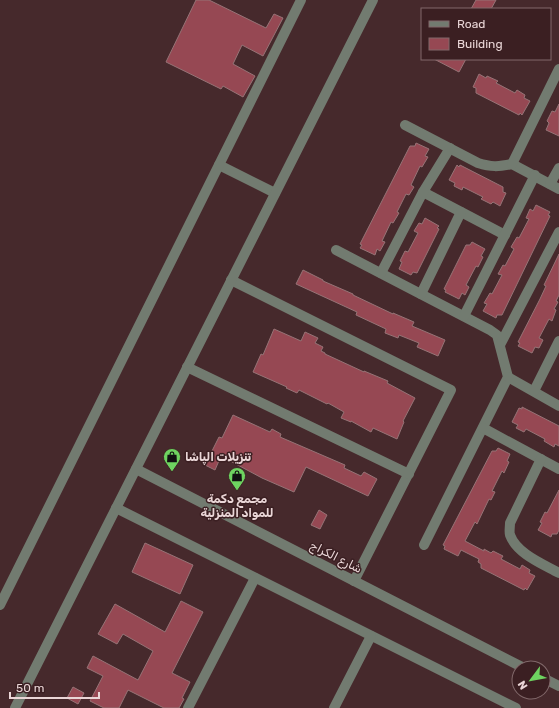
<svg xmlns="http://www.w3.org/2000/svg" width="559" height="708" font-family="Rubik,Vazirmatn,sans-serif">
<rect width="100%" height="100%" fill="#46292c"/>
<!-- building -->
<g fill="#964853" stroke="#967376">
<polygon points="196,0 209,0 266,28 274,14 283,18 263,56 242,45 233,64 255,76 243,97 223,86 221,89 166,62"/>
<polygon points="476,0 496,0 491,9 471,9"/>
<polygon points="434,59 466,59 459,72"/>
<polygon points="479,74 486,78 487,76 498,81 496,83 515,93 517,90 525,95 524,98 530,101 522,115 520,113 519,115 476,93 476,88 473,87"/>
<polygon points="559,104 559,136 546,130 549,123 547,121 552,111 555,112"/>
<polygon points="416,143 429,149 425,156 428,157 422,167 420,166 411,185 414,187 409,195 406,194 397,212 399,213 393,223 391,222 382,241 385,242 380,251 377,249 375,255 360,248 362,245 360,244 410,146 415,146"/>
<polygon points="457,165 459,167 460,165 503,187 503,192 506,193 500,206 493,202 491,204 481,199 483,197 463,187 462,190 454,186 455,183 449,180"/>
<polygon points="536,205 550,212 548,215 550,216 502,315 497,315 496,318 483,311 487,304 484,303 490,293 492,294 502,275 498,274 503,265 505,266 514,249 511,247 517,237 519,238 529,219 526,218 530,209 533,211"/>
<polygon points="425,218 439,226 437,228 439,229 417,273 413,272 411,275 399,269 402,262 400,261 405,251 408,252 418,233 414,231 419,223 422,224"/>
<polygon points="472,242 485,249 481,256 483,257 478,267 476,266 466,285 469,287 465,295 462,293 459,299 445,292 446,290 444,289 466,245 470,245"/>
<polygon points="559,254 559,295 556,301 558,302 554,309 556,310 552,321 549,319 539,338 543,340 539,348 535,347 532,353 518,346 520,343 518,342 540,299 546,286 544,285"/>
<polygon points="303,270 323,280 323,281 353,294 353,295 393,314 393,313 414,322 412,326 445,340 438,356 417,347 419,343 399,335 398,338 385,333 386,329 356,315 357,312 296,284"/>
<polygon points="274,329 301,341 305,332 318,338 315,343 323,347 321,351 325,353 325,354 364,372 364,371 388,381 387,383 415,398 403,421 404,422 397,439 373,428 371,432 351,421 351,422 341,418 344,412 328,403 327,404 299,390 297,393 286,388 287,387 253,372 261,354 263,355"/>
<polygon points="522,407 559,426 559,446 555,444 554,447 544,441 545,439 526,429 524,432 516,428 518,425 512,422 519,408 522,409"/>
<polygon points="233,415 270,432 272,429 281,434 280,437 345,465 344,468 361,476 364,472 377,479 368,496 306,467 294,492 262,478 221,456 215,470 205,465 219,437 222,438"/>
<polygon points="498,448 510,454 507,461 509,462 504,473 502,471 492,491 495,492 491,500 489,499 477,524 475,522 465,541 484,551 484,549 491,553 493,551 503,556 501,559 520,569 522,565 530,570 529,573 535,576 527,590 525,588 524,590 481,568 481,564 478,562 479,559 461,550 458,556 444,549 445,546 443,545 492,451 496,451"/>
<polygon points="559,490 559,530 557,534 552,534 551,537 538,530 542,523 540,522 545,512 547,513"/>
<polygon points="319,510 327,515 320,529 311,525"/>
<polygon points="145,543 193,565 180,594 132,572"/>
<polygon points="181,601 203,612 172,673 190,682 182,698 184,699 179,708 164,708 128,690 119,708 104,708 90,701 103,676 87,668 93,656 138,680 153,651 123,634 117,644 98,634 115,604 165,632"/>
<polygon points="73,687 84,693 78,704 67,698"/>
</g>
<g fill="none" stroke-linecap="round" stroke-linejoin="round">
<!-- minor -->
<g stroke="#727b70" stroke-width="10">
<path d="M405,125L478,163C491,167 498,167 512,164L559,189"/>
<polyline points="512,164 559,69"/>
<polyline points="219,165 275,193"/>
<polyline points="550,184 559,168"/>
<polyline points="423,192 505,235"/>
<polyline points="336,250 490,330 497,335 508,377 424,545"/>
<polyline points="381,273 423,192 450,148"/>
<polyline points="231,280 451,390 354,581"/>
<polyline points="421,294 461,212"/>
<polyline points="464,316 535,175"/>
<polyline points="500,345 559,232"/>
<polyline points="187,367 409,474"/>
<polyline points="508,377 559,406"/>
<polyline points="534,391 559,341"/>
<polyline points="483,428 559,469"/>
<path d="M541,459L510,523C510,527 509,532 510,535C517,554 543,564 559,573"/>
<polyline points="136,469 524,668"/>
<polyline points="116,508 516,708"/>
<polyline points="0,605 301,0"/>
<polyline points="543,678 559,686"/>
<polyline points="15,708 373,0"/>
<polyline points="188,708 255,578"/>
<polyline points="334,708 371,636"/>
</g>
</g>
<!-- icons -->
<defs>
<symbol id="shop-pin" viewBox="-11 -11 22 30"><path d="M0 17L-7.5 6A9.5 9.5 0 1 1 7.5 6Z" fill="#6ed360" stroke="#3b1f22"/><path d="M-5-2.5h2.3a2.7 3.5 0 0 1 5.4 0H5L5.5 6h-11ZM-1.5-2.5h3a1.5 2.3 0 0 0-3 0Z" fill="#111"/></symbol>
</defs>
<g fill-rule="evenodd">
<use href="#shop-pin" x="162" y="447" width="20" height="27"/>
<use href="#shop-pin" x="227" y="466" width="20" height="27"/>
</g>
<g text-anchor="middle" stroke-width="3" stroke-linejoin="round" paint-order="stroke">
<!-- poi labels -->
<g font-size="12" font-weight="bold" fill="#ead6d7" stroke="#3b1f22" text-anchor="start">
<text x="185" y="461">تنزيلات الپاشا</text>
<text x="237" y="503" text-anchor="middle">مجمع دكمة<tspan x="237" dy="14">للمواد المنزلية</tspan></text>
</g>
<!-- street labels -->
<g font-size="12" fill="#ead6d7" stroke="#3b1f22">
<text transform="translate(336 557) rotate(27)" y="4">شارع الكراج</text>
</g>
</g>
<!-- legend -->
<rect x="421" y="8" width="130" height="52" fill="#3b1f22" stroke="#81686a"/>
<rect x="429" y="21" width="20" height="6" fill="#727b70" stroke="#81686a"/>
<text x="457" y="28" font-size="12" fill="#ead6d7">Road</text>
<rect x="429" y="38" width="20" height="12" fill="#964853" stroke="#81686a"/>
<text x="457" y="48" font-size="12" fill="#ead6d7">Building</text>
<!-- north arrow -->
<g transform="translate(531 680) rotate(238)"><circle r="19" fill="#3b1f22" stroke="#81686a"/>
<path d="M0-3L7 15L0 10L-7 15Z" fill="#6ed360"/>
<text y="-6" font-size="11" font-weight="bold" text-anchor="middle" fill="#ead6d7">N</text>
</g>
<!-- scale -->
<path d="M10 692v6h89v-6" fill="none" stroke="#ead6d7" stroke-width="2"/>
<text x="16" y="692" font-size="12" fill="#ead6d7" stroke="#3b1f22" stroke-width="3" paint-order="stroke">50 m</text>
</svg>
